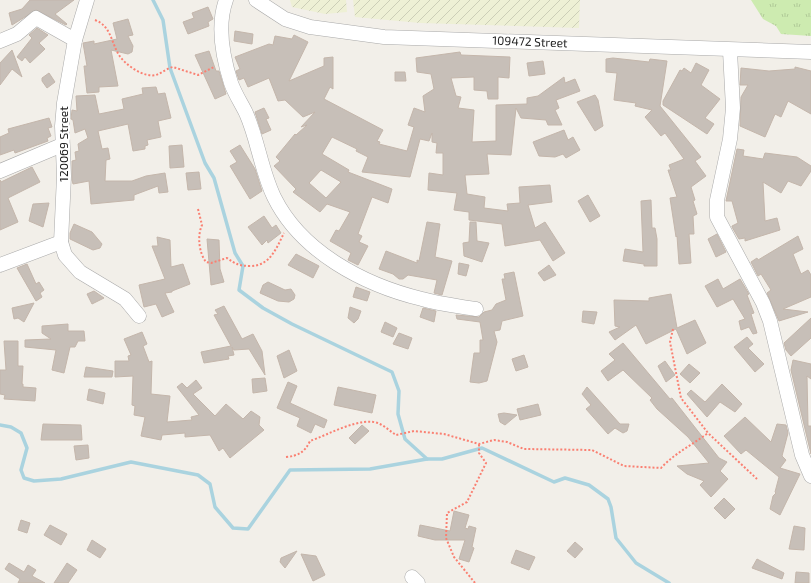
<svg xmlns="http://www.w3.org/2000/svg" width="811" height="583" font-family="'Exo 2',sans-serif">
<defs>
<pattern id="farmland-furrows" width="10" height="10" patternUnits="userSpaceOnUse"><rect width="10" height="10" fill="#eef0d5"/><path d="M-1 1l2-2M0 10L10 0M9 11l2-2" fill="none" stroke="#ccceb7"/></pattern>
<pattern id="grass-tufts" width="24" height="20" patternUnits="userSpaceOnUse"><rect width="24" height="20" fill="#cdebb0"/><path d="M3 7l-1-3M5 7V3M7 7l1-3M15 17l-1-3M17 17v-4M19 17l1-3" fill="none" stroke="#b0c997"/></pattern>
</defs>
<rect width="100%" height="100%" fill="#f2efe9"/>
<!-- farmland -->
<g fill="url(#farmland-furrows)">
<polygon points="290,0 346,0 347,12 325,14 292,7"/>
<polygon points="353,0 580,0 579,28 420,23 355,17"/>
</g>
<!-- grass -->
<polygon fill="url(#grass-tufts)" points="751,0 811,0 811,36 781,34 776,26 763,19"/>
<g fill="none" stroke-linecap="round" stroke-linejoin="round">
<!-- stream -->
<g stroke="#aad3df" stroke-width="3.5">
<polyline points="153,0 163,20 170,68 205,163 214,178 235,253 243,266 239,290 263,308 292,324 392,372 399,391 398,414 405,439 427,459 442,459 482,448 554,482 565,478 589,485 608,499 611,507 616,538 636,563 669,583"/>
<polyline points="0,425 11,427 21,433 27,448 21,470 24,478 34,481 61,479 131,462 198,475 210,484 215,507 233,528 248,529 290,470 370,469 427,459"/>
</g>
</g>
<!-- building -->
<g fill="#c7bfb8" stroke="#c4b6ab" fill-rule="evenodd">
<polygon points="30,0 74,0 55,14 67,24 66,25 36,10 12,25 9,13 22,9"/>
<polygon points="208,7 213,19 208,22 209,26 188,34 183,22 194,18 192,13"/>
<polygon points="128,19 133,35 128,36 133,46 132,52 128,54 111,50 118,86 99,87 99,92 87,93 84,66 87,66 83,43 94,41 94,44 117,39 113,23"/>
<polygon points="37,28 48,35 39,43 45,49 30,63 25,57 22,61 17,57 32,38 29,35"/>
<polygon points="235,31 253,34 252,44 234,41"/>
<path d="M294,35L308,42L289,81L324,66V58L333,57V89L330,87L324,99L383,130L377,141L380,142L379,144L407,151L414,127L408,125L414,108L425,112L423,96L434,89L431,74L417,72L416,58L460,52L461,55L510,57L509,78L498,77V99H488L487,91L474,90V77L451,78L456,96L461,97L458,108L474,110L472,142L496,141V105L527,104V98L538,96L564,77L565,83L575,79L580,91L556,100L559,108L555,110L562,125H548L546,120L521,118L516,108L511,155L487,154L489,174L465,175L467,194L485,197L484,208L508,211L507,204L520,203L519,187L550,185L552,202L528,205L535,228L545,222L565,253L553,261L540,240L505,246L502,224L469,220V212L454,210L457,193L428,190L429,173L443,175V153H436L437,143L432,142V133L429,141L420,139L410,177L362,172L368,157L356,151L357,149L332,137L322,154L349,170L348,172L392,189L388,203L372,197L358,234L362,236L359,242L368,246L358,265L348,260L351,253L330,241L336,230L339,231L350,212L327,204L320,212L293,192L296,189L274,166L280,161L276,157L295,134L296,135L307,125L301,127L315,112L303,117L285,100L278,101L269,78L248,87L244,78L239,80L236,71L240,69L235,57L269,44L273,45L275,36L292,39ZM321,170L341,182L326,198L309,183Z"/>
<polygon points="12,50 22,77 12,69 0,85 0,63"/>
<polygon points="209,51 216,71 219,71 226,94 215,99 195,55"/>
<polygon points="613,58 649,62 650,59 667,61 660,106 701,157 695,161 706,176 691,187 695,200 693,201 697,214 693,216 694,234 689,234 691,263 679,264 677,236 676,237 670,198 677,197 668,170 671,170 669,165 684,159 665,133 661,136 645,117 652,110 635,106 636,103 614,100 617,73 606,72 606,59"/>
<polygon points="543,61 545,74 529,76 527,63"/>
<polygon points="696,63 709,70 701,85 720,99 705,118 714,124 707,134 663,105 663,101 680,70 682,71 684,68 691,73"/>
<polygon points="795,67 811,71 811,114 788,101 781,117 775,114 765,137 740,126 741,97 748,85 740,85 741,68 769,71 795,69"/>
<polygon points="395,72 405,72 406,81 395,81"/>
<polygon points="49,73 55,82 47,88 42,81 42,78"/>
<polygon points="156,87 158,94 165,93 171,118 158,121 161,137 147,140 148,145 145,146 145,149 133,151 128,124 98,131 102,149 108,148 110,159 106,160 105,181 132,181 146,176 165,173 168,192 159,193 158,186 134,195 134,200 91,204 89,181 73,184 72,180 72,161 76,160 75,152 79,151 78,144 88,138 85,129 75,133 73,120 71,119 72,110 77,111 76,96 95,95 99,114 124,109 122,99 143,94 142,88"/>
<polygon points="595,95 598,100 603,126 595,131 577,102"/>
<polygon points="264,108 269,118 266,119 271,130 262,134 255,112"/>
<polygon points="49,118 52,127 48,128 51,136 47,138 48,141 15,153 14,150 0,155 0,137 9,133 8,129"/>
<polygon points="564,130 568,140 573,137 580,150 566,158 563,154 555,157 539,156 533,142"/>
<polygon points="182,145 184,167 170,168 169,146"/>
<polygon points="240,145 255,169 262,191 250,199 230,166 237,162 230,151"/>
<polygon points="737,149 744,150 743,156 763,159 765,153 797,157 811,166 811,171 801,186 788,181 781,193 763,182 765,221 777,218 780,230 745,241 745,238 739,239 732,227 732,226 738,223 732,201 726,201"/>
<polygon points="32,167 40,182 8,198 18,222 0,230 0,180 1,182"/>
<polygon points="199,172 201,189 188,190 186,173"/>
<polygon points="588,195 600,216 590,222 578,201"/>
<polygon points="651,200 652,228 655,228 657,239 657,266 644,266 644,264 623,261 625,249 643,252 641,201"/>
<polygon points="49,203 43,227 29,221 33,204"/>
<polygon points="264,216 272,228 276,225 281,233 268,243 267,240 262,245 248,227"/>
<polygon points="427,222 440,224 435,257 452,261 442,295 434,293 437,280 408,275 403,279 399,279 393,274 379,269 386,251 417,263 417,260 419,261"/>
<polygon points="470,222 476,222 477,241 489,243 482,262 464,256 463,243 469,242"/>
<polygon points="74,224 92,232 102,244 100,248 93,250 70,239 70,233"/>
<polygon points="717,234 726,252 716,257 708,239"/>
<polygon points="798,236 803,249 793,254 801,274 808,270 811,275 811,297 783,309 808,312 779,321 767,293 771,290 761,274 758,276 751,262 757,258 758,260"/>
<polygon points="157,237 170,240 171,267 183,264 190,284 172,291 172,292 165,293 174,312 162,317 156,304 144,307 139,285 165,279 152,246 158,246"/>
<polygon points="207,239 219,240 220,269 224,282 211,285"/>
<polygon points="296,254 319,266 313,278 288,265"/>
<polygon points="459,263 469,265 466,276 458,274"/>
<polygon points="27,264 36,284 39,282 44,290 40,293 42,297 36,301 17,268"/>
<polygon points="549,265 556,275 544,281 538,273"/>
<polygon points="514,272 523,316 502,321 500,330 494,331 497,342 487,381 479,383 470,382 474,353 480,353 480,340 483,340 480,322 457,319 456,315 479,317 484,312 492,310 496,304 506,300 502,279 505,279 504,274"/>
<polygon points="718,279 723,289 740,279 749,294 747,295 754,313 751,314 757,333 753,334 749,327 741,330 739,321 745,319 733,299 717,307 705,286"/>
<polygon points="268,282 285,290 291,289 295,295 294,299 289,302 278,301 260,293 263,285"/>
<polygon points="356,287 370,292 367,301 353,297"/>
<polygon points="94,291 104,298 92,304 87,294"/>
<polygon points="671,294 677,328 695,320 706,343 687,354 676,329 646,344 636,325 615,340 609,332 620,327 615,326 614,300 649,301 649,298"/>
<polygon points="34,303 24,322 18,318 14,319 12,308"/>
<polygon points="224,306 242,339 253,334 262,351 265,375 249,349 234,350 232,347 234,355 228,356 229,359 204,363 201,352 231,346 214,315 218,314 215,310"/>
<polygon points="350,307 361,311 358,319 354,323 348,318"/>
<polygon points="423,308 436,311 434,322 420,317"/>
<polygon points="583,311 597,312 594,324 582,322"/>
<polygon points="811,318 811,338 791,356 786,350 784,343"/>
<polygon points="385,322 397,328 393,337 381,332"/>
<polygon points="68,324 68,331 84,331 85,341 78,341 75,347 70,347 64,373 52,370 56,350 25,347 25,340 51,339 42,333 42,326"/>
<polygon points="142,332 147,344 143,346 149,362 152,361 151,394 170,396 167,422 192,420 191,417 199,415 177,387 182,383 187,388 196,380 202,388 193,394 215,416 226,404 243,419 251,411 260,417 259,425 264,430 230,458 223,448 219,451 210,435 185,437 185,433 162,435 161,440 141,436 145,417 134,415 135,406 132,405 133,376 115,377 115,361 129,361 128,356 131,355 124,339"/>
<polygon points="399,333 412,338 408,349 393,344"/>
<polygon points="747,337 753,344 748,348 764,364 755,372 734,347"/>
<polygon points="4,341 18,341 18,366 23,366 22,384 23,384 23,387 36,388 35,401 4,399 5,395 0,394 0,370 6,370"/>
<polygon points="623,343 670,399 672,398 719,458 727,462 720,471 728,479 711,497 700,485 704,481 687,474 677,466 709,463 688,437 657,409 650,400 652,398 623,370 608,381 601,371 615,360 609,354"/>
<polygon points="289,350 297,371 284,378 277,356"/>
<polygon points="524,355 528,367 516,371 512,359"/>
<polygon points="793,360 811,364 811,379 807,376 808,426 811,426 811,454 791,370"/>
<polygon points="665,361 675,375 666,382 658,366"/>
<polygon points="689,364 700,373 690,383 680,374"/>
<polygon points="86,367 113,371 112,377 84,377"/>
<polygon points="265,378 267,391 253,393 252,379"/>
<polygon points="288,382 297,386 290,403 327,420 324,428 315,424 311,433 297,426 300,418 277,408"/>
<polygon points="722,384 742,404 735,412 720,402 707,417 687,394 691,390 705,402"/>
<polygon points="338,387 376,395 372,413 334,405"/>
<polygon points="587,387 620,424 629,424 627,431 623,433 615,428 608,434 586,409 591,405 582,394"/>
<polygon points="89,389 105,393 103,404 87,400"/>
<polygon points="538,404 541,415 520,420 517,409"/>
<polygon points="504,413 517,415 505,425 500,422 498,414"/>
<polygon points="745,417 771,442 777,424 786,425 788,433 782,456 786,460 780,468 800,474 780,515 770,509 773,496 776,493 775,492 779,477 746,450 741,454 724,436"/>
<polygon points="43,424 81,425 82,440 41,440"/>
<polygon points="362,425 369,431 355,444 349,438"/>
<polygon points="88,445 89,458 76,460 74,446"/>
<polygon points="724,498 735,509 725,519 714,508"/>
<polygon points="454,511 469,515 465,528 468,529 469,526 476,528 472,547 474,548 469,562 459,559 465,540 435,540 418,536 420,525 450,531"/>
<polygon points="21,520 30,523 27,533 18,530"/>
<polygon points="50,525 67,534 61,545 44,535"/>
<polygon points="794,526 805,528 804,550 789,549"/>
<polygon points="92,540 106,549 100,558 87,550"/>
<polygon points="575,542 583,549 575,558 567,551"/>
<polygon points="516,550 535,557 529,570 511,563"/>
<polygon points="297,551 285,568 280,562 281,558"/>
<polygon points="301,554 316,556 325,575 313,581"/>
<polygon points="757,559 784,573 782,579 752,568"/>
<polygon points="9,563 24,572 28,565 36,570 32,576 45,583 18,583 20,579 5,569"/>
<polygon points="67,563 77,570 68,583 54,583"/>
<polygon points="796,572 809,573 809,583 795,583"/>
</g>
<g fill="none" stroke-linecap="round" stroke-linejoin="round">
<defs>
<g id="minor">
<polyline points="87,0 75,40 64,103 62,126 64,176 61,242 65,255 80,272 125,299 139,316"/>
<path d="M226,0C217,25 223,58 231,83C235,94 241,103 246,113C258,140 261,170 274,197C301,252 364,285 422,299C439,304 458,306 476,309"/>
<polyline points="256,0 285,19 310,27 384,37 811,52"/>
<polyline points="0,41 17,34 36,18 75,40"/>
<polyline points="730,51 733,108 730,139 717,200 717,217 763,303 770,321 802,455 811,476"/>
<polyline points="0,171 62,145"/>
<polyline points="0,265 61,242"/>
<polyline points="412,577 418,583"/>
</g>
</defs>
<!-- minor casing -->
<use href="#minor" stroke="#a9a9a9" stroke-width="15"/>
<!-- path -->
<g stroke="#fa8072" stroke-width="2" stroke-dasharray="2 2" stroke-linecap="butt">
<path d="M95,20C111,26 111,42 119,55C125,65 144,78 156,75C162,73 167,68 173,67L198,75L214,67"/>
<path d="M198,209L202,225C197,236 199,253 206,262L211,263L227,258C235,264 240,266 250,266C270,266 276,249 284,233"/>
<polyline points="673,329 670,342 681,398 708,433 757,479"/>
<path d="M286,457C298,456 305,452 310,441C328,435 362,415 380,424C386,427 391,432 396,435L414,431L444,434L479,444L494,440L507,442L524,449L592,450L624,466L661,468C675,453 692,445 708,433"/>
<polyline points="475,583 454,557 446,538 447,513 467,502 486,463 479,453 479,444"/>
</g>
<!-- minor -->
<use href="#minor" stroke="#fff" stroke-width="14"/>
</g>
<g text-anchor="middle" stroke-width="4" stroke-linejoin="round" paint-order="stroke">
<!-- street labels -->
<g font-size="12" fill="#222" stroke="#fff">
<text transform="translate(530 42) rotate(2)" y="4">109472 Street</text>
<text transform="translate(64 144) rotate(-90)" y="4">120069 Street</text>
</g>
</g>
</svg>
